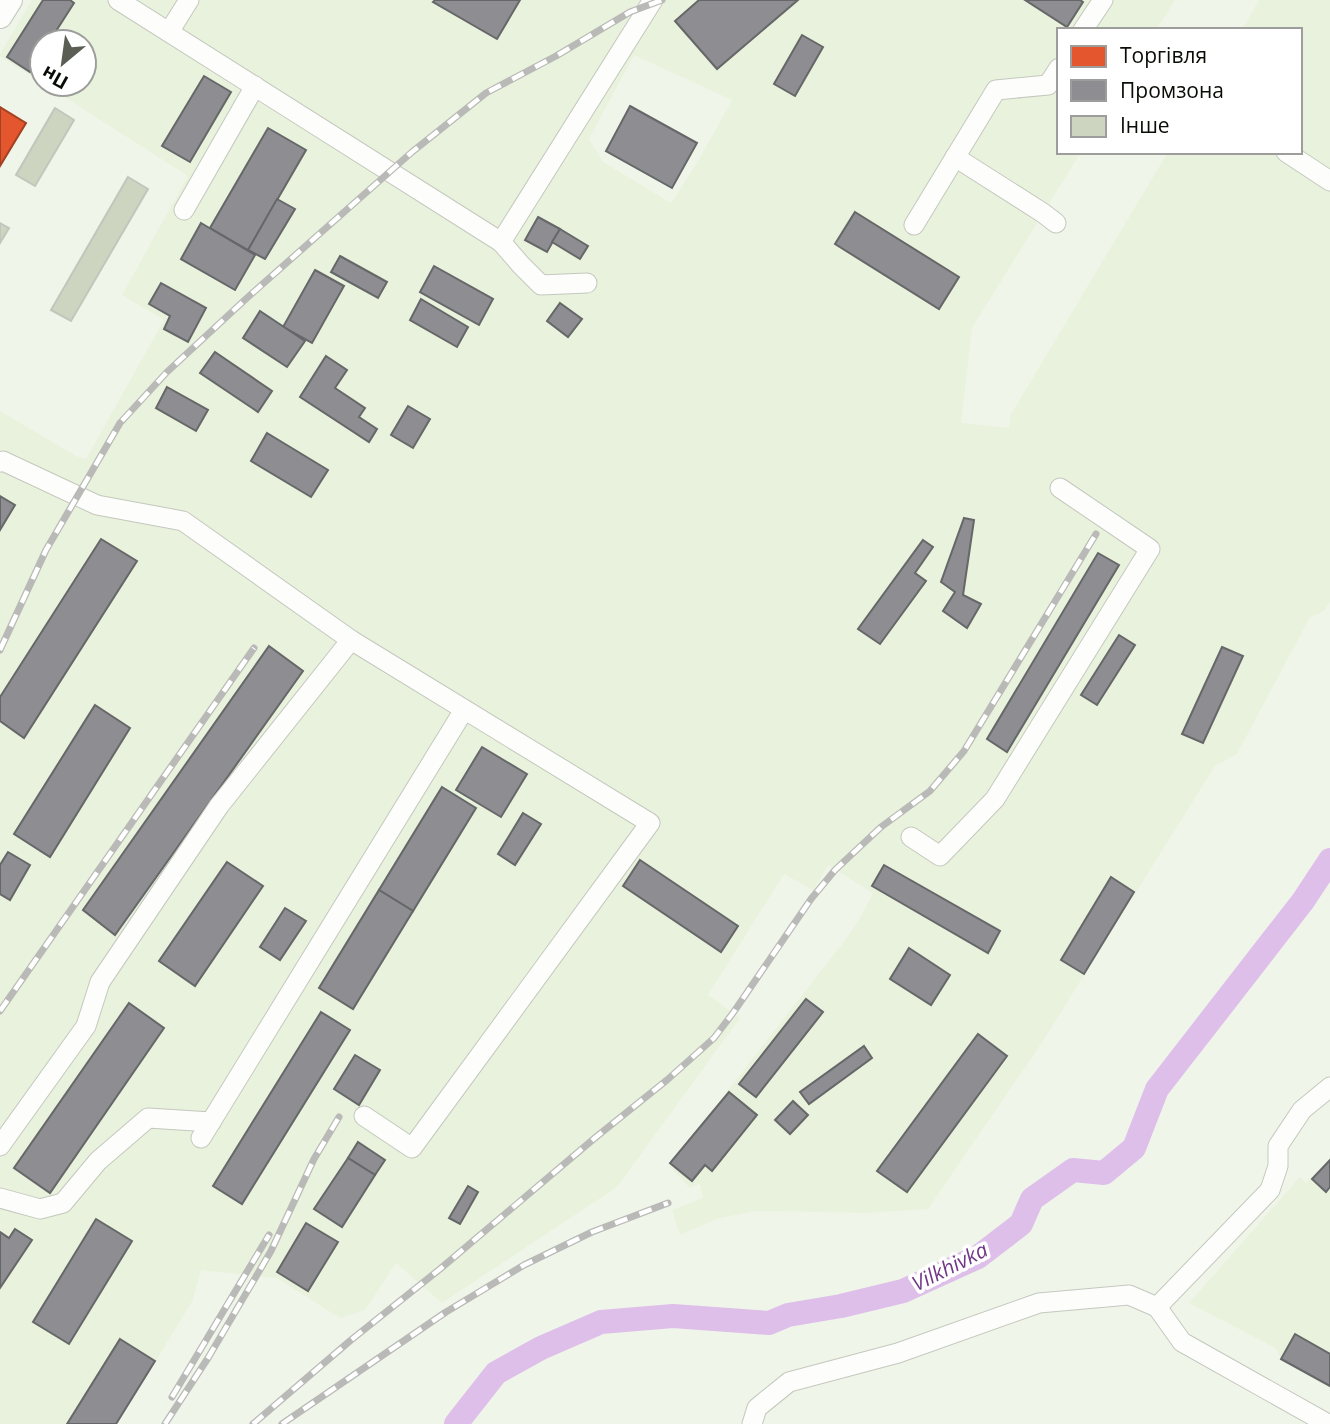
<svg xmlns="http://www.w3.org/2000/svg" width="1330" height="1424" font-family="'Open Sans',sans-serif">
<rect width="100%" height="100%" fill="#f0f5e9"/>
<!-- built -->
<g fill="#e9f2dc" fill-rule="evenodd">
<path d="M32,0H1175L1156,30H1059V152H1081L972,328L961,423L1009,428L1011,414L1168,152H1300V30H1242L1259,0H1330V602L1324,611L1310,617L1237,754L1215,766L1041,1044L928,1209L867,1213L756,1211L719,1218L680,1235L672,1210L703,1198L700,1184L690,1188L669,1166L849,935L859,920L873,893L828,865L813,890L784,874L708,995L740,1018L617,1187L442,1303L396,1263L365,1310L340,1318L277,1278L201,1270L193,1300L117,1424H0V411L76,456L86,459L164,320L122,295L188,176L44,84H84V42H42V83L0,56V54ZM634,55L732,100L697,163L671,203L603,162L589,139Z"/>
<polygon points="1330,1159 1330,1386 1281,1359 1276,1348 1189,1303 1300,1177 1306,1183"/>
</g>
<!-- shops -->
<polygon fill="#e4572e" stroke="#a34122" stroke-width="2" points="0,107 26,123 0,166"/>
<!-- industry -->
<g fill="#8d8d92" stroke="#666768" stroke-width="2">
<polygon points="43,0 70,0 74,3 49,42 42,42 42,53 30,72 7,57"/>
<polygon points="435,0 520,0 497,39 433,2"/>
<polygon points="699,0 798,0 717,69 675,21"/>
<polygon points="1025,0 1080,0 1083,2 1067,27"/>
<polygon points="802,35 823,47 795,96 774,84"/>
<polygon points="204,76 231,92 190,162 162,146"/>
<polygon points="630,106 697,143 672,188 606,151"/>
<polygon points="268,128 306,150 248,250 210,228"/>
<polygon points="277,199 295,209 265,259 248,250"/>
<polygon points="855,212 959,277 939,309 835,244"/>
<polygon points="538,217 560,229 547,252 525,240"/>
<polygon points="201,223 255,255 235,290 181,259"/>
<polygon points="560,229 588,246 580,259 552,242"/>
<polygon points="340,256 387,282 378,298 331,272"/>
<polygon points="434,266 493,299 479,325 420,292"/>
<polygon points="315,270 344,286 312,343 283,327"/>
<polygon points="161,283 206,308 188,342 164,329 170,316 149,304"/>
<polygon points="421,299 468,327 457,347 410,320"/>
<polygon points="560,303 582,319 568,337 547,321"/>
<polygon points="260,311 305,341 287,367 243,338"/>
<polygon points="215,352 272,391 258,412 200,373"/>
<polygon points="326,356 347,370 335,388 365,408 359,417 377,429 369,442 300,397"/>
<polygon points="167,387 208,410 196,431 156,408"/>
<polygon points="408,406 430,419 413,448 391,435"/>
<polygon points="267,433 328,470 311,497 251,461"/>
<polygon points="0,496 15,505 0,530"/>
<polygon points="964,518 974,520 963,595 981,604 967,628 943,611 955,592 941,582"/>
<polygon points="101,539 137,561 24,738 0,721 0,697"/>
<polygon points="923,540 933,547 915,573 926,581 880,644 858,629"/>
<polygon points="1098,553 1119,565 1007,752 987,739"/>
<polygon points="1119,635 1135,645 1097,705 1081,695"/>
<polygon points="269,646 303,671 115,935 83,910"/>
<polygon points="1222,647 1243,656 1203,743 1182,734"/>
<polygon points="95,705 130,728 50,857 14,834"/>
<polygon points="482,747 527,774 501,817 456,790"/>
<polygon points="442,787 476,808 413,911 379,890"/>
<polygon points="523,813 541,824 515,865 498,854"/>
<polygon points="8,852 30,865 10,900 0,894 0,865"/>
<polygon points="640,860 738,926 721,952 623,886"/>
<polygon points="227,862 263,886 195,986 159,961"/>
<polygon points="884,865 1000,931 988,953 872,886"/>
<polygon points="1111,877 1134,892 1084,974 1061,960"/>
<polygon points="379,890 413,911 353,1009 319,988"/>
<polygon points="285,908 306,921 280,960 260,947"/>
<polygon points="909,948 950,975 931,1005 890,979"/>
<polygon points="806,999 823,1012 756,1097 739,1084"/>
<polygon points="129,1003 164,1028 50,1193 14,1168"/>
<polygon points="321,1012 350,1030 242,1204 213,1186"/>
<polygon points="978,1034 1007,1056 907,1192 877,1171"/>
<polygon points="864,1046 872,1058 809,1104 800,1092"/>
<polygon points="355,1055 380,1070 359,1105 334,1089"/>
<polygon points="729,1092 757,1115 712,1171 705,1165 692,1181 670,1163"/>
<polygon points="793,1101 808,1115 790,1134 775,1120"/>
<polygon points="358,1142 385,1160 375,1175 348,1158"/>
<polygon points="348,1158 375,1175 342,1227 314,1209"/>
<polygon points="1330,1160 1330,1187 1326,1192 1312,1179"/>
<polygon points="468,1186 478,1192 460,1224 449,1218"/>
<polygon points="96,1219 132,1241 69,1344 33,1322"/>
<polygon points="306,1223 338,1242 308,1291 277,1272"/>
<polygon points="15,1229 32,1240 0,1288 0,1232 9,1238"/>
<polygon points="1295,1334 1330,1354 1330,1386 1281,1359"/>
<polygon points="120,1339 155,1361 116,1424 67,1424"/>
</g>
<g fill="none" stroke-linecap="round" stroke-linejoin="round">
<!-- river -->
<polyline stroke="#debfea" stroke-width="24" points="456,1424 496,1373 541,1348 601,1322 673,1316 769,1323 788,1315 841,1306 903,1291 978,1257 1021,1224 1032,1199 1073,1170 1104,1173 1134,1148 1157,1089 1303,901 1330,860"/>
</g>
<!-- building -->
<g fill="#cdd5c0" stroke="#c2c6bc" stroke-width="2">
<polygon points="55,108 74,120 35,186 16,175"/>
<polygon points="128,177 148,189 71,321 51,310"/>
<polygon points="0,223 9,228 0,243"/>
</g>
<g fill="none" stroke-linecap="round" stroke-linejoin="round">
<defs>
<g id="minor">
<polyline points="118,0 501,242 653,0"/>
<polyline points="1083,30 1103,0"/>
<polyline points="169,32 189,0"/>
<polyline points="1286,152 1330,181"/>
<polyline points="955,157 1043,213 1056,223"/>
<polyline points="184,210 255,86"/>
<polyline points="914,225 996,90 1048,85 1059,68"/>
<polyline points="501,242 521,265 541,285 587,283"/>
<polyline points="0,462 3,461 97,505 183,521 351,640 650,823 412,1148 364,1116"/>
<polyline points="911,837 940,856 995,799 1150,549 1060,488"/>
<polyline points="201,1138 464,710"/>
<polyline points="0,1146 86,1026 100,982 219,806 351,640"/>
<polyline points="0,1198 40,1209 63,1203 98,1161 148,1118 211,1122"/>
<polyline points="1157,1307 1182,1342 1328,1424"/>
<polyline points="752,1424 757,1408 789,1382 898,1353 1039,1303 1129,1295 1157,1307 1270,1190 1278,1166 1278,1146 1302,1110 1330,1087"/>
</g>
<polyline id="major" points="0,16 10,0"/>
</defs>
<!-- minor casing -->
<use href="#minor" stroke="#c4c8be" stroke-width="21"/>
<!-- major casing -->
<use href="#major" stroke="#c4c8be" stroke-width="26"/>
<!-- minor -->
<use href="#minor" stroke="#fdfefc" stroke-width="19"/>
<!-- major -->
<use href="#major" stroke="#fdfefc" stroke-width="24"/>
<defs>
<g id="rail">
<polyline points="0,650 46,550 120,423 167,372 248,297 412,152 486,93 556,56 630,12 662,0"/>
<polyline points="0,1011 254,648"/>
<polyline points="172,1397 269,1235"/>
<polyline points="165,1424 208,1358 271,1251 314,1159 339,1117"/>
<polyline points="253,1424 351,1340 440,1269 596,1137 667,1080 714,1038 733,1013 811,899 835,870 881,827 930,791 964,751 1096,534"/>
<polyline points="282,1424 446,1312 524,1265 592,1232 668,1203"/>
</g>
</defs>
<!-- rail casing -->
<use href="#rail" stroke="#b9bab7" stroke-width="7"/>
<!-- rail -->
<use href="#rail" stroke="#fff" stroke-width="4.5" stroke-dasharray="13" stroke-linecap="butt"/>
</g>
<g text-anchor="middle" stroke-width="7" stroke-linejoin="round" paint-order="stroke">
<!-- water labels -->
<g font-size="21" font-style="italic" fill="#713886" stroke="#fff">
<text transform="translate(950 1267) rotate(-27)" y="7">Vilkhivka</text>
</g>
</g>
<!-- legend -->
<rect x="1057" y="28" width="245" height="126" fill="#ffffff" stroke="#9d9e9b" stroke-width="2"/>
<rect x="1071" y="46" width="35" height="21" fill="#e4572e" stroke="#9d9e9b" stroke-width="2"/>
<text x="1120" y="63" font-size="21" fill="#0a0d06">Торгівля</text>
<rect x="1071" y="80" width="35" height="21" fill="#8d8d92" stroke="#9d9e9b" stroke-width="2"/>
<text x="1120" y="98" font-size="21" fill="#0a0d06">Промзона</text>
<rect x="1071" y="116" width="35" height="21" fill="#cdd5c0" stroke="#9d9e9b" stroke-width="2"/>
<text x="1120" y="133" font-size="21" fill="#0a0d06">Інше</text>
<!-- north arrow -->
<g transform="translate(63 63) rotate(209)"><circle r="33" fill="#ffffff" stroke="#9d9e9b" stroke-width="2"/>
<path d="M0-5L12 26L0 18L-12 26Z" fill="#5a5e55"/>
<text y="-10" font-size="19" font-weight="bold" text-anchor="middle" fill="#0a0d06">Пн</text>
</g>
</svg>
